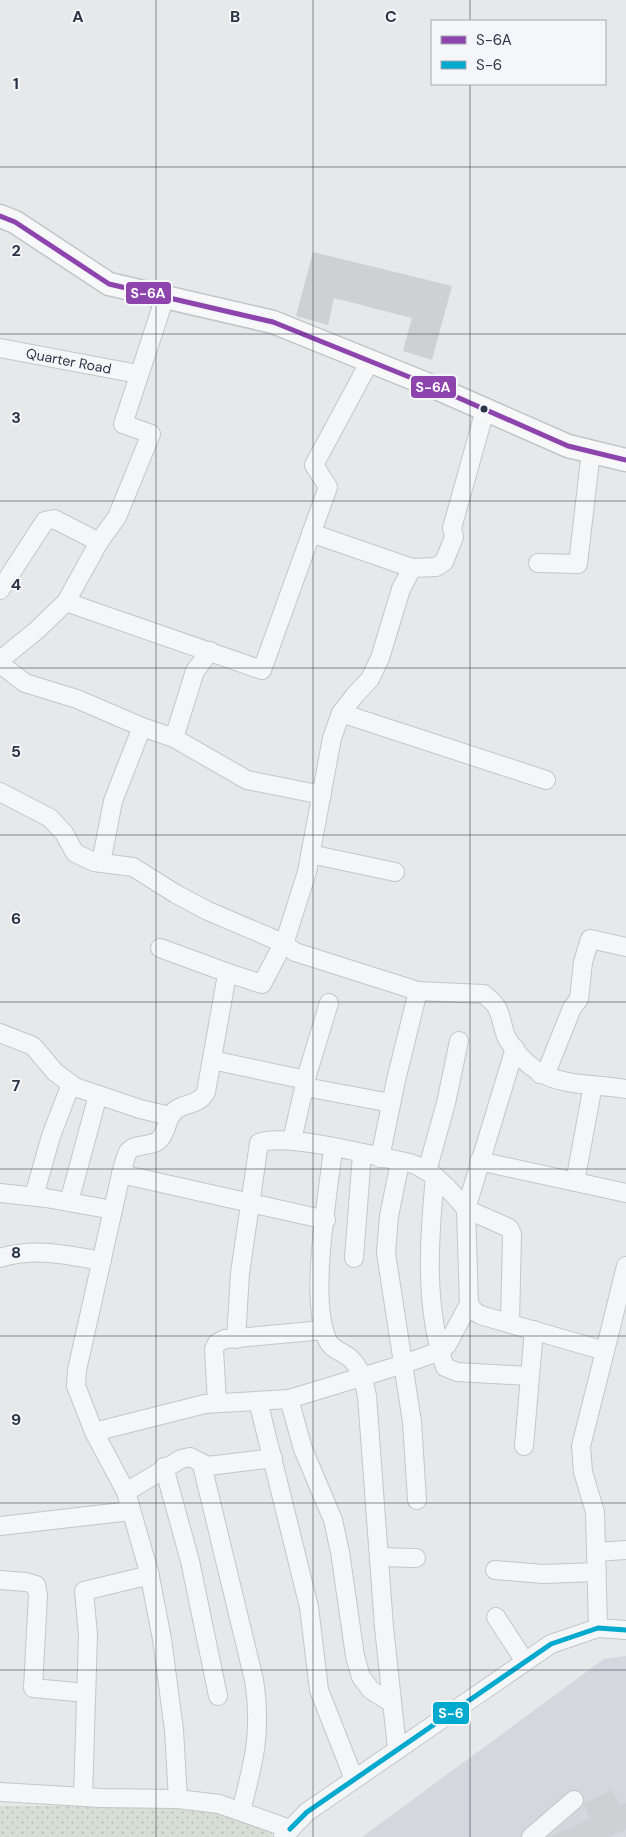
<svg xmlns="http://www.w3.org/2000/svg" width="626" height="1837" font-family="'DM Sans',sans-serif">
<defs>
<pattern id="grass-dots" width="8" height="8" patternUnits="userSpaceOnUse" patternTransform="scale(1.25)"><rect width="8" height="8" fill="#d6ded6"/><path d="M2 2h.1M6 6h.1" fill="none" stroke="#b8bfb9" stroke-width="1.8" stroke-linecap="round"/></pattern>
</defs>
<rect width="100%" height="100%" fill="#e6e8ea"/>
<!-- built -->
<polygon fill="#d4d7dd" points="626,1656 626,1837 362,1837 604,1659"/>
<!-- grass -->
<polygon fill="url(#grass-dots)" points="201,1805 273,1824 272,1837 0,1837 0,1806"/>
<!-- building -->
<g fill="#ced0d3">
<polygon points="313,252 452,286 432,360 403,351 412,318 334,298 328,325 296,316"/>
<polygon points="612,1790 621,1806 626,1803 626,1829 609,1837 549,1837 590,1819 584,1804"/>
</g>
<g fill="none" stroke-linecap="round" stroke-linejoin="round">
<defs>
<g id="minor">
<polyline points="165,297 123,424 151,434 117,517 99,542 66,602 262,670 328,487 314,465 370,361"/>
<path id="s1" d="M0,348L138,374"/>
<polyline points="311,533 412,568"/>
<polyline points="538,563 578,564 591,451"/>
<polyline points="0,590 45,521 54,519 99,542"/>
<polyline points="0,660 37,630 66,602"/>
<polyline points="0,664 25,683 77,699 142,727 113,801 101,863"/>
<polyline points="341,713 546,780"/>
<polyline points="142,727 174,738 195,671 210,651"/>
<polyline points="174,738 247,780 322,795"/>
<path d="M0,792L50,818L64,833L75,853L94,862L133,867L176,894L208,911L283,943L295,952L418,991L484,994C488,998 495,1003 497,1008C503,1018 502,1031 508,1040C539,1090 576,1081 626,1089"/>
<polyline points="310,854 395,872"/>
<polyline points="160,948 231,974"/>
<polyline points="0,1033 33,1046 55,1072 75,1087 140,1109 170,1116"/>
<polyline points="212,1060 306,1080"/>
<polyline points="540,1074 548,1068 572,1008 579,999 583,962 590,939 626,947"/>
<polyline points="305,1087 391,1103"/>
<polyline points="292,1140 307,1075 329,1003"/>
<path d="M333,1149C328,1195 309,1298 327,1339C331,1350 342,1351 350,1358C361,1368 364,1382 367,1396L384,1627L397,1748"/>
<polyline points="380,1158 396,1080 418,991"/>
<polyline points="479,1161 626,1193"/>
<polyline points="400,1162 389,1216 386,1253 412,1422 417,1500"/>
<polyline points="427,1171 446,1103 459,1041"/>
<polyline points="121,1174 326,1220"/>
<path d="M435,1176C429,1240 424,1306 445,1367L457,1372L529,1376"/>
<polyline points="575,1182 593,1085"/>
<polyline points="0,1193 46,1198 113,1210"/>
<polyline points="34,1196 51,1136 71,1084"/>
<polyline points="69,1202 98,1095"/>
<path d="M0,1258C35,1247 67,1255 102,1261"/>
<polyline points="354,1258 362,1154"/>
<polyline points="510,1323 512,1234 509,1228 466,1209 515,1048"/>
<path d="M236,1339L240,1273L259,1143C287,1132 377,1157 410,1163C434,1171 451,1191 466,1209L469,1304L473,1310L480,1315L605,1351L581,1446L583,1472L595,1512L598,1628"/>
<polyline points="605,1351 626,1266"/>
<polyline points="289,1399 303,1449 333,1520 340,1552 355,1656 361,1677 371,1690 392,1703"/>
<polyline points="258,1401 309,1607 319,1690 354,1779"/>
<polyline points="217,1403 214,1349 217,1343 225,1339 324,1330"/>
<polyline points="94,1432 205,1404 289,1399 404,1364 440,1351 447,1345 469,1304"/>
<polyline points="524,1446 534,1330"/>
<path d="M202,1465L254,1680C262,1732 254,1761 241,1811"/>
<polyline points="164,1467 190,1561 218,1696"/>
<polyline points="126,1492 181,1459 190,1457 208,1466 273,1458"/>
<polyline points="0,1526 131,1511"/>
<polyline points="596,1552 626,1550"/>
<polyline points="379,1557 416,1558"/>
<polyline points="495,1570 543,1574 597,1572"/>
<polyline points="0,1580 26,1582 36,1585 38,1595 33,1688 86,1693"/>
<polyline points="496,1617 524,1660"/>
<polyline points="0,1792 101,1798 178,1799 219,1804 290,1829"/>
<polyline points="83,1797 88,1635 84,1591 150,1575"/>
<path d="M178,1799L174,1730L162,1639L149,1572L126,1492L94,1432L76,1386L77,1370L121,1174C123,1167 125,1158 128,1152C135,1142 152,1148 160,1139C168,1130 166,1116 177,1109C187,1103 200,1104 206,1092L226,980L231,974L262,984L286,938L307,872L332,738L341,713L355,695L370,679L380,658L401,589L412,568L436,567L444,562L454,537L452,528L485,410"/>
<polyline points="283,1837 307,1812 551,1644 598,1628 626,1630"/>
<polyline points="531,1837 574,1800"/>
</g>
<polyline id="major" points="0,216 15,222 109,284 273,322 434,387 568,446 626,460"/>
</defs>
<!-- minor casing -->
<use href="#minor" stroke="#c4c6c8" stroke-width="20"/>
<!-- major casing -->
<use href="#major" stroke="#c2c5c8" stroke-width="25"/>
<!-- minor -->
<use href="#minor" stroke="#f5f6f7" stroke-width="18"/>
<!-- major -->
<use href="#major" stroke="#f8f8f8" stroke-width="22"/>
<defs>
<polyline id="bus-1" points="0,216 15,222 109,284 273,322 434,387 568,446 626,460"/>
<polyline id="bus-2" points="290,1829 307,1812 551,1644 598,1628 626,1630"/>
</defs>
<!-- bus-1 casing -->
<use href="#bus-1" stroke="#f4f6f9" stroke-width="9"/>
<!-- bus-2 casing -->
<use href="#bus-2" stroke="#f4f6f9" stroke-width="9"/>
<!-- bus-1 -->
<use href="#bus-1" stroke="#8e44ad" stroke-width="5"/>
<!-- bus-2 -->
<use href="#bus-2" stroke="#00a9ce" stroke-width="5"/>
</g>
<!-- grid -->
<path fill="none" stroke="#2b3445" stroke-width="1" stroke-opacity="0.55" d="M156,0V1837M313,0V1837M470,0V21M470,84V1837M0,167H626M0,334H626M0,501H626M0,668H626M0,835H626M0,1002H626M0,1169H626M0,1336H626M0,1503H626M0,1670H626"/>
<!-- markers -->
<circle fill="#2b3445" stroke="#f4f6f9" stroke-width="2" cx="484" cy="409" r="4.5"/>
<g text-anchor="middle" stroke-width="4" stroke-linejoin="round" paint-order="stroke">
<!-- street labels -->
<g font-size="14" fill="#2b3445" stroke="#f4f6f9">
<text dy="5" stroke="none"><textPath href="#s1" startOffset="70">Quarter Road</textPath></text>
</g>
</g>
<g font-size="16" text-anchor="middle" font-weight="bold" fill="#2b3445" stroke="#f4f6f9" stroke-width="4" stroke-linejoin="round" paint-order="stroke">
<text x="78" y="22">A</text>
<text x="235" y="22">B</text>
<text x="391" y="22">C</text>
<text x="16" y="89">1</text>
<text x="16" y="256">2</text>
<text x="16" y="423">3</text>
<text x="16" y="590">4</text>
<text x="16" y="757">5</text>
<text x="16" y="924">6</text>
<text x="16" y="1091">7</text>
<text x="16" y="1258">8</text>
<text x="16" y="1425">9</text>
</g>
<g stroke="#f4f6f9" stroke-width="2">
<rect x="125" y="281" width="47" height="24" rx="5" fill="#8e44ad"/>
<rect x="410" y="375" width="47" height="24" rx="5" fill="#8e44ad"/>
<rect x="432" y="1701" width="38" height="24" rx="5" fill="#00a9ce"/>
</g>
<g font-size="14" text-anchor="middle" font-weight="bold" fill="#fff">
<text x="148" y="298">S-6A</text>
<text x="433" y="392">S-6A</text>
<text x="451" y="1718">S-6</text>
</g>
<!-- legend -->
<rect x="431" y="20" width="175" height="65" fill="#f4f6f9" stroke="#a4a8b1"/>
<rect x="441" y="36" width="25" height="8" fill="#8e44ad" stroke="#a4a8b1"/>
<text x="476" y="45" font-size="15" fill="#2b3445">S-6A</text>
<rect x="441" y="61" width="25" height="8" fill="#00a9ce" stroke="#a4a8b1"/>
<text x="476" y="70" font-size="15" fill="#2b3445">S-6</text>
</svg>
